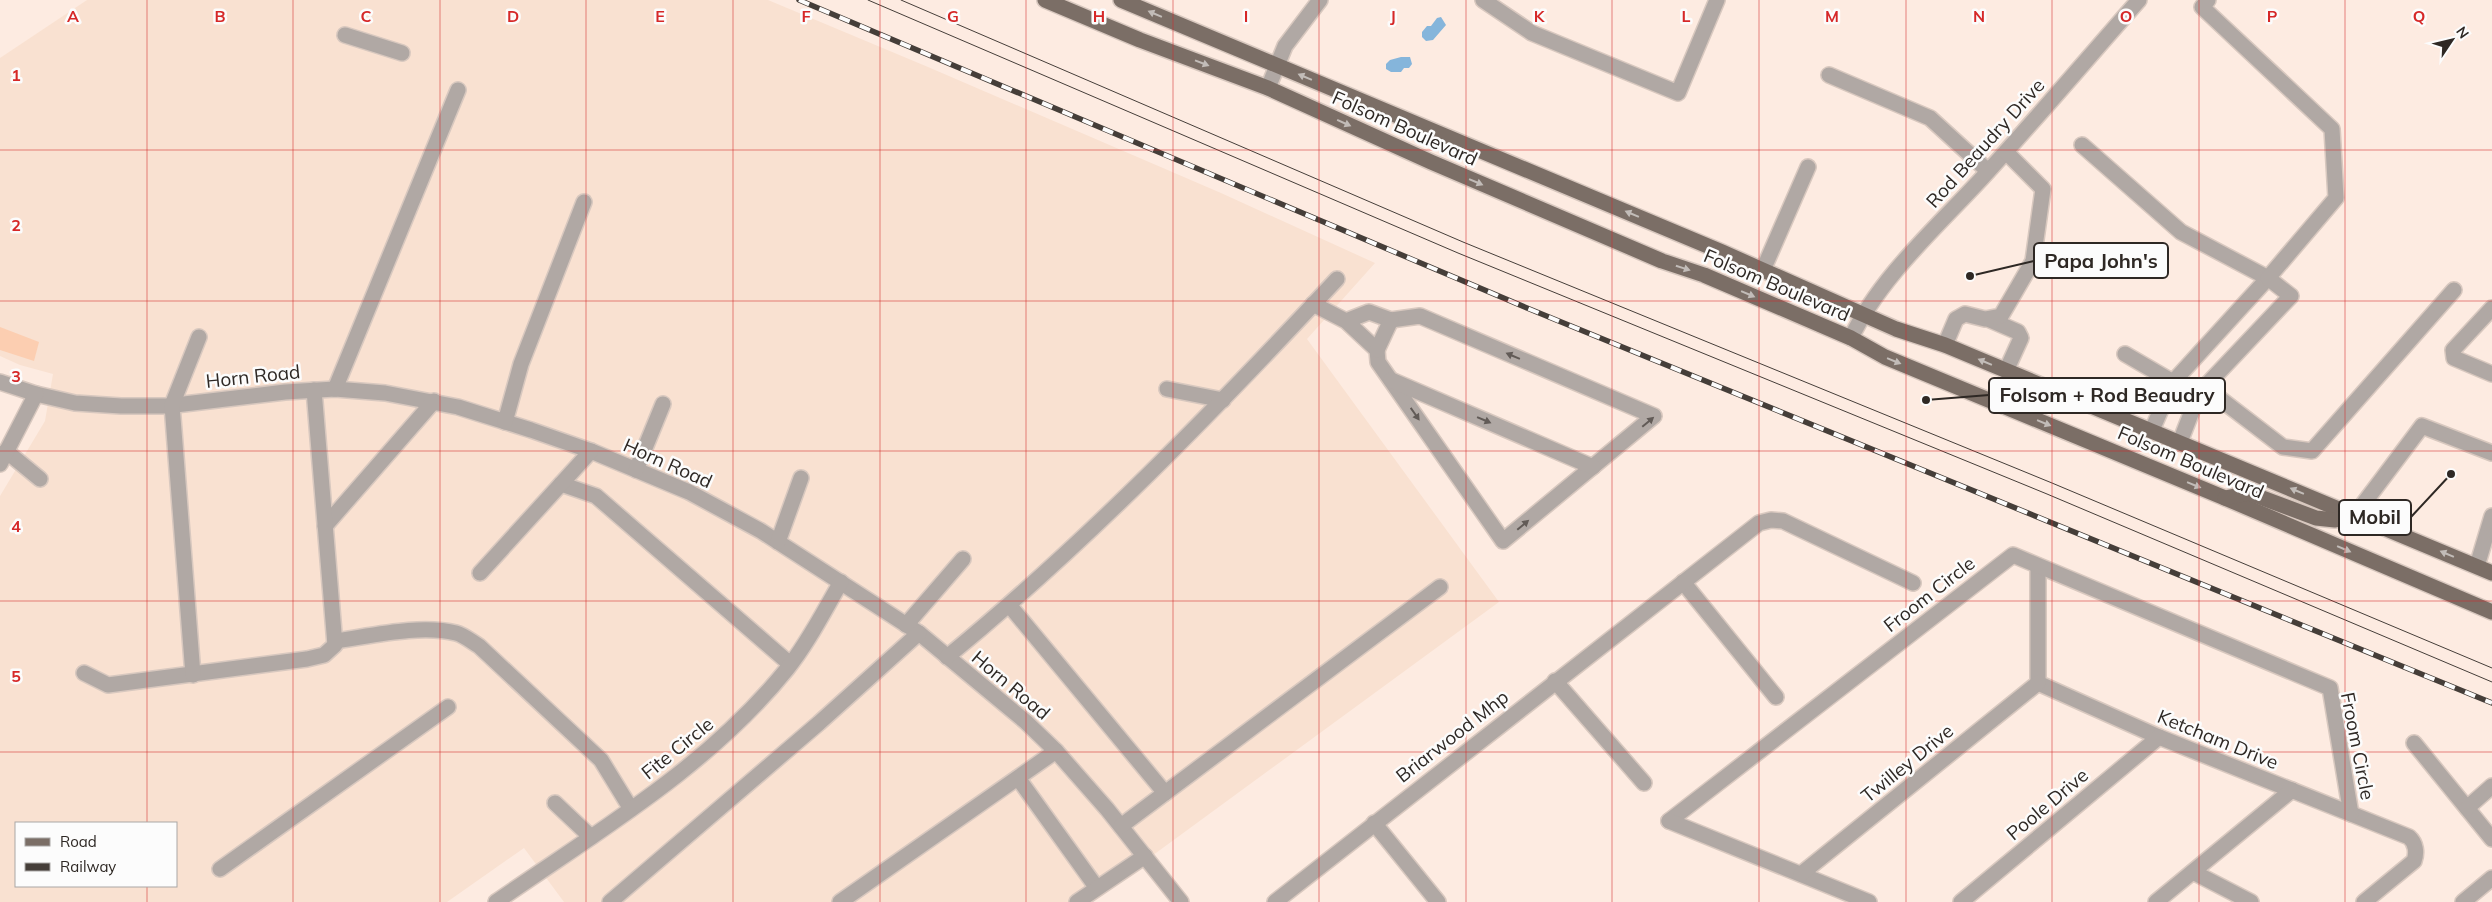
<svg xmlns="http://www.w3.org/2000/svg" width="2492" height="902" font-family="Mulish,sans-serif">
<rect width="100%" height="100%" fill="#fdebe1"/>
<!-- built -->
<path fill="#f9e1d1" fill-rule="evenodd" d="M87,0H768L928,67L1221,193L1375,263L1307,339L1499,602L1089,902H564L524,848L447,902H0V496L45,421L53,374L20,365L0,356V58ZM16,823H176V886H16Z"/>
<!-- green -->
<polygon fill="#fcceb1" points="0,327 39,342 34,361 0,350"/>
<!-- water -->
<g fill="#85b5db">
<polygon points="1441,17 1446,25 1433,40 1426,41 1422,37 1422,32 1427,26 1431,26 1437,18"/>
<polygon points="1401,57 1410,57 1412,64 1409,68 1404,68 1401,72 1391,72 1386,69 1386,64 1390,60"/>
</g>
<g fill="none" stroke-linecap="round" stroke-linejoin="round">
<defs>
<g id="minor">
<polyline points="1483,0 1532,33 1678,93 1717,0"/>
<polyline points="345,35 402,53"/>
<polyline points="1829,75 1930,118 1988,171"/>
<polyline points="1268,88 1285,46 1320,0"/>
<polyline points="2082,145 2181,232 2268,278 2173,382 2152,430"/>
<polyline points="1763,270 1808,167"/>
<polyline points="1313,304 1346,321 1377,350 1378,362 1503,541 1654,416 1420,316 1391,320 1369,312 1346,321"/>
<polyline points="2492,308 2453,350 2454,358 2492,374"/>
<polyline points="1988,319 2018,332 2021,338 2006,371"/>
<path d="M1851,338C1880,277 1937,227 1983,177C2036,119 2087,59 2139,0"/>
<polyline points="1945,345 1956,319 1965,314 1985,319 2001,316 2033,261 2043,189 2006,152"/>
<polyline points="1377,350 1391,320"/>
<polyline points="2125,354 2173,382 2219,398 2283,447 2312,451 2454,290"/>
<polyline points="1391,380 1593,467"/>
<polyline points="0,382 36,394 75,403 121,406 167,406 285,392 335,389 385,393 458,407 531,430 591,451 689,492 761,531 919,633 1026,722 1056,751 1107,809 1181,902"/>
<polyline points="335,389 458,90"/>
<polyline points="1167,389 1223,400"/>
<polyline points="505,422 521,364 584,202"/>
<polyline points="2180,442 2199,393 2291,296 2268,278 2336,198 2332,129 2202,7 2208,0"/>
<polyline points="6,451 40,479"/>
<polyline points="0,464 36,394"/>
<polyline points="636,470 663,404"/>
<polyline points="561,484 596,496 790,664"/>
<polyline points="2355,515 2422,426 2492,453"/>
<polyline points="325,526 434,401"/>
<polyline points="778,542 801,478"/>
<path d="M2038,566V683L2159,737L2409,837C2416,843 2417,853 2414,861L2364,902"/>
<polyline points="2477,566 2492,516"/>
<polyline points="480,573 591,451"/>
<polyline points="1683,582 1776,697"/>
<polyline points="1010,606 1165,793"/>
<polyline points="906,625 963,559"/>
<path d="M335,641C371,636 420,624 456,633C464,635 472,642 479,646L601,760L631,809"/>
<path d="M947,657C1087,542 1214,411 1337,279"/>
<polyline points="84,673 108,685 307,659 324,655 335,645 314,390"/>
<polyline points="193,675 172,405 199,337"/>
<polyline points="1555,681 1644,783"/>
<polyline points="2414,743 2492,839"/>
<polyline points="1018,778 1097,888"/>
<polyline points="555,803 591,837"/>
<polyline points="2467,808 2492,786"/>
<polyline points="1669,821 2013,555 2330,688 2351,814"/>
<polyline points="1669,821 1869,902"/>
<polyline points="1374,823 1438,902"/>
<polyline points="1121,826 1440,587"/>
<polyline points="220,869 448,707"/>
<polyline points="2193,872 2251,902"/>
<polyline points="1801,874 2038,683"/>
<path d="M496,902C598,831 708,767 787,669C808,643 824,611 841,582"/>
<polyline points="610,902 819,723 919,633"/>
<polyline points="840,902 1056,751"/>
<polyline points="1077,902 1145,856"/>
<polyline points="1275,902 1759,523 1771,520 1783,521 1913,583"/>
<polyline points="1961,902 2159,737"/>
<polyline points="2156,902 2292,790"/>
<polyline points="2463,902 2492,878"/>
</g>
<g id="major">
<polyline points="1045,0 1140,40 1268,88 1431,162 1662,261 1704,275 1851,338 1885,357 2225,498 2492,612"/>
<polyline points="1121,0 1722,252 1896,329 1945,345 2492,573"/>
<polyline points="2225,498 2249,493 2316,518 2335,520 2355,515"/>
</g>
</defs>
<!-- minor casing -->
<use href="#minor" stroke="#d8c8bf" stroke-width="18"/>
<!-- major casing -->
<use href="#major" stroke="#d8c8bf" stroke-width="18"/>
<!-- minor -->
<use href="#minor" stroke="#b0a8a4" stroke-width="15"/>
<!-- major -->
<use href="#major" stroke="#7b6e66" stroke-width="15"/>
<!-- tram -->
<g stroke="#453e39" stroke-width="1">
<polyline points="868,0 1458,253 2047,494 2492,682"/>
<polyline points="901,0 1463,242 2052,483 2492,668"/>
</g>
<defs>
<polyline id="rail" points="799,0 1527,308 2492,703"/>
</defs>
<!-- rail casing -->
<use href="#rail" stroke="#453e39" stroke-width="5.5"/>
<!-- rail -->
<use href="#rail" stroke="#fcfcfc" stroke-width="4" stroke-dasharray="11" stroke-linecap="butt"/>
</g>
<!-- one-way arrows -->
<defs><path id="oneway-solid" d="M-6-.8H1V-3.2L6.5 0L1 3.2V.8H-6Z" transform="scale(1.25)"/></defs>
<g fill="#c2bcb8">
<use href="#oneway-solid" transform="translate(1155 14) rotate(-157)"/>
<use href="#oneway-solid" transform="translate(1202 63) rotate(21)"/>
<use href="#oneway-solid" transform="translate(1305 77) rotate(-157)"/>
<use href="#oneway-solid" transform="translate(1344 123) rotate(24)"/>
<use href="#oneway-solid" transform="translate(1476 182) rotate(23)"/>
<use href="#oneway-solid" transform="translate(1632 214) rotate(-157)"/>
<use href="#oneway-solid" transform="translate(1683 268) rotate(18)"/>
<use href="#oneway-solid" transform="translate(1748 294) rotate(23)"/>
<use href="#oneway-solid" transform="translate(1894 361) rotate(22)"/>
<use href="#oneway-solid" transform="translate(1985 362) rotate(-157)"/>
<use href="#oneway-solid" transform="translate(2044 423) rotate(22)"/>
<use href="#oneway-solid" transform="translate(2194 485) rotate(22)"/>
<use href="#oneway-solid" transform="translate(2297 491) rotate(-157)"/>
<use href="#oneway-solid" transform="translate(2344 549) rotate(23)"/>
<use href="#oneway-solid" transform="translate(2447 554) rotate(-157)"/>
</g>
<g fill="#625b57">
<use href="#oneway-solid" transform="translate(1513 356) rotate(-157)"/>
<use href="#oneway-solid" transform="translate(1415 414) rotate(55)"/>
<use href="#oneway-solid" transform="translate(1484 420) rotate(23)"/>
<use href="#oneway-solid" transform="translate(1648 422) rotate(-40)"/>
<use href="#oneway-solid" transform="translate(1523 525) rotate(-40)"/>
</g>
<!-- grid -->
<path fill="none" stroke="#d62828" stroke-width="1" stroke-opacity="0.55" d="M147,0V823M293,0V902M440,0V902M586,0V902M733,0V902M880,0V902M1026,0V902M1173,0V902M1319,0V902M1466,0V902M1612,0V902M1759,0V902M1906,0V902M2052,0V902M2199,0V902M2345,0V902M0,150H2492M0,301H2492M0,451H2492M0,601H2492M0,752H2492M147,886V902"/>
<g text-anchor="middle" stroke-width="5" stroke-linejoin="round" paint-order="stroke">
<!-- street labels -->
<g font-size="19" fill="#2e2824" stroke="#fcfcfc">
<text transform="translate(1405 128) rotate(24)" y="7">Folsom Boulevard</text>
<text transform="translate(1985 143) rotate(-48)" y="7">Rod Beaudry Drive</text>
<text transform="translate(1777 285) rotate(23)" y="7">Folsom Boulevard</text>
<text transform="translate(253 376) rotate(-6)" y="7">Horn Road</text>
<text transform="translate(2191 462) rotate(23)" y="7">Folsom Boulevard</text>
<text transform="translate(668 463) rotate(24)" y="7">Horn Road</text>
<text transform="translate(1929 594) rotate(-38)" y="7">Froom Circle</text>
<text transform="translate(1011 685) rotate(40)" y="7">Horn Road</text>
<text transform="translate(1452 736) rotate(-38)" y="7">Briarwood Mhp</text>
<text transform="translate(2218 739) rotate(22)" y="7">Ketcham Drive</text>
<text transform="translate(2358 746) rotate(79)" y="7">Froom Circle</text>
<text transform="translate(677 748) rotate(-39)" y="7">Fite Circle</text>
<text transform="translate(1907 763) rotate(-39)" y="7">Twilley Drive</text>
<text transform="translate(2047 804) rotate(-40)" y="7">Poole Drive</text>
</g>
</g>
<g font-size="16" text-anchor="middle" font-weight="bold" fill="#d62828" stroke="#fcfcfc" stroke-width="5" stroke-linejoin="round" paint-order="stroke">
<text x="73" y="22">A</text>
<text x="220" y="22">B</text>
<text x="366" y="22">C</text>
<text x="513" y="22">D</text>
<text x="660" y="22">E</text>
<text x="806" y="22">F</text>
<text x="953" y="22">G</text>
<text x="1099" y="22">H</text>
<text x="1246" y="22">I</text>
<text x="1393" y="22">J</text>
<text x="1539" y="22">K</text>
<text x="1686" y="22">L</text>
<text x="1832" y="22">M</text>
<text x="1979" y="22">N</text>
<text x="2126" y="22">O</text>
<text x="2272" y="22">P</text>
<text x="2419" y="22">Q</text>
<text x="16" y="81">1</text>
<text x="16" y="231">2</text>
<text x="16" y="382">3</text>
<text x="16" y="532">4</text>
<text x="16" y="682">5</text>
</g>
<!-- callouts -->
<path fill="none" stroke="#2e2824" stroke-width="2" d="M1970 276L2034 261M1926 400L1989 395M2451 474L2411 517"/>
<g fill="#2e2824" stroke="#fcfcfc" stroke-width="2">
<circle cx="1970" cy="276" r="5"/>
<circle cx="1926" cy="400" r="5"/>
<circle cx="2451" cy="474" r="5"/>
</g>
<g fill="#fcfcfc" stroke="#2e2824" stroke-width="2">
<rect x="2034" y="243" width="134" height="35" rx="5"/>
<rect x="1989" y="378" width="236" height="35" rx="5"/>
<rect x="2339" y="500" width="72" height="35" rx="5"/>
</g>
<g font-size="20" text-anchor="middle" font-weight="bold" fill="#2e2824">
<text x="2101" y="268">Papa John's</text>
<text x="2107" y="402">Folsom + Rod Beaudry</text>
<text x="2375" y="524">Mobil</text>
</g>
<!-- legend -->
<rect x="15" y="822" width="162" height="65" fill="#fcfcfc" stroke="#aaa7a6"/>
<rect x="25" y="838" width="25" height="8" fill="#7b6e66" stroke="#aaa7a6"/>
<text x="60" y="847" font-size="15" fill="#2e2824">Road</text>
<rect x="25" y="863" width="25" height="8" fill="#453e39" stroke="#aaa7a6"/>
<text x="60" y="872" font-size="15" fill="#2e2824">Railway</text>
<!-- north arrow -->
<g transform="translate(2452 40) rotate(55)" stroke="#fcfcfc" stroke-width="4" paint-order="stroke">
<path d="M0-4L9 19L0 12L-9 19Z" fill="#2e2824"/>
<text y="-8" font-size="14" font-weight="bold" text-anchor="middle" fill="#2e2824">N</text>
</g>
</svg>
